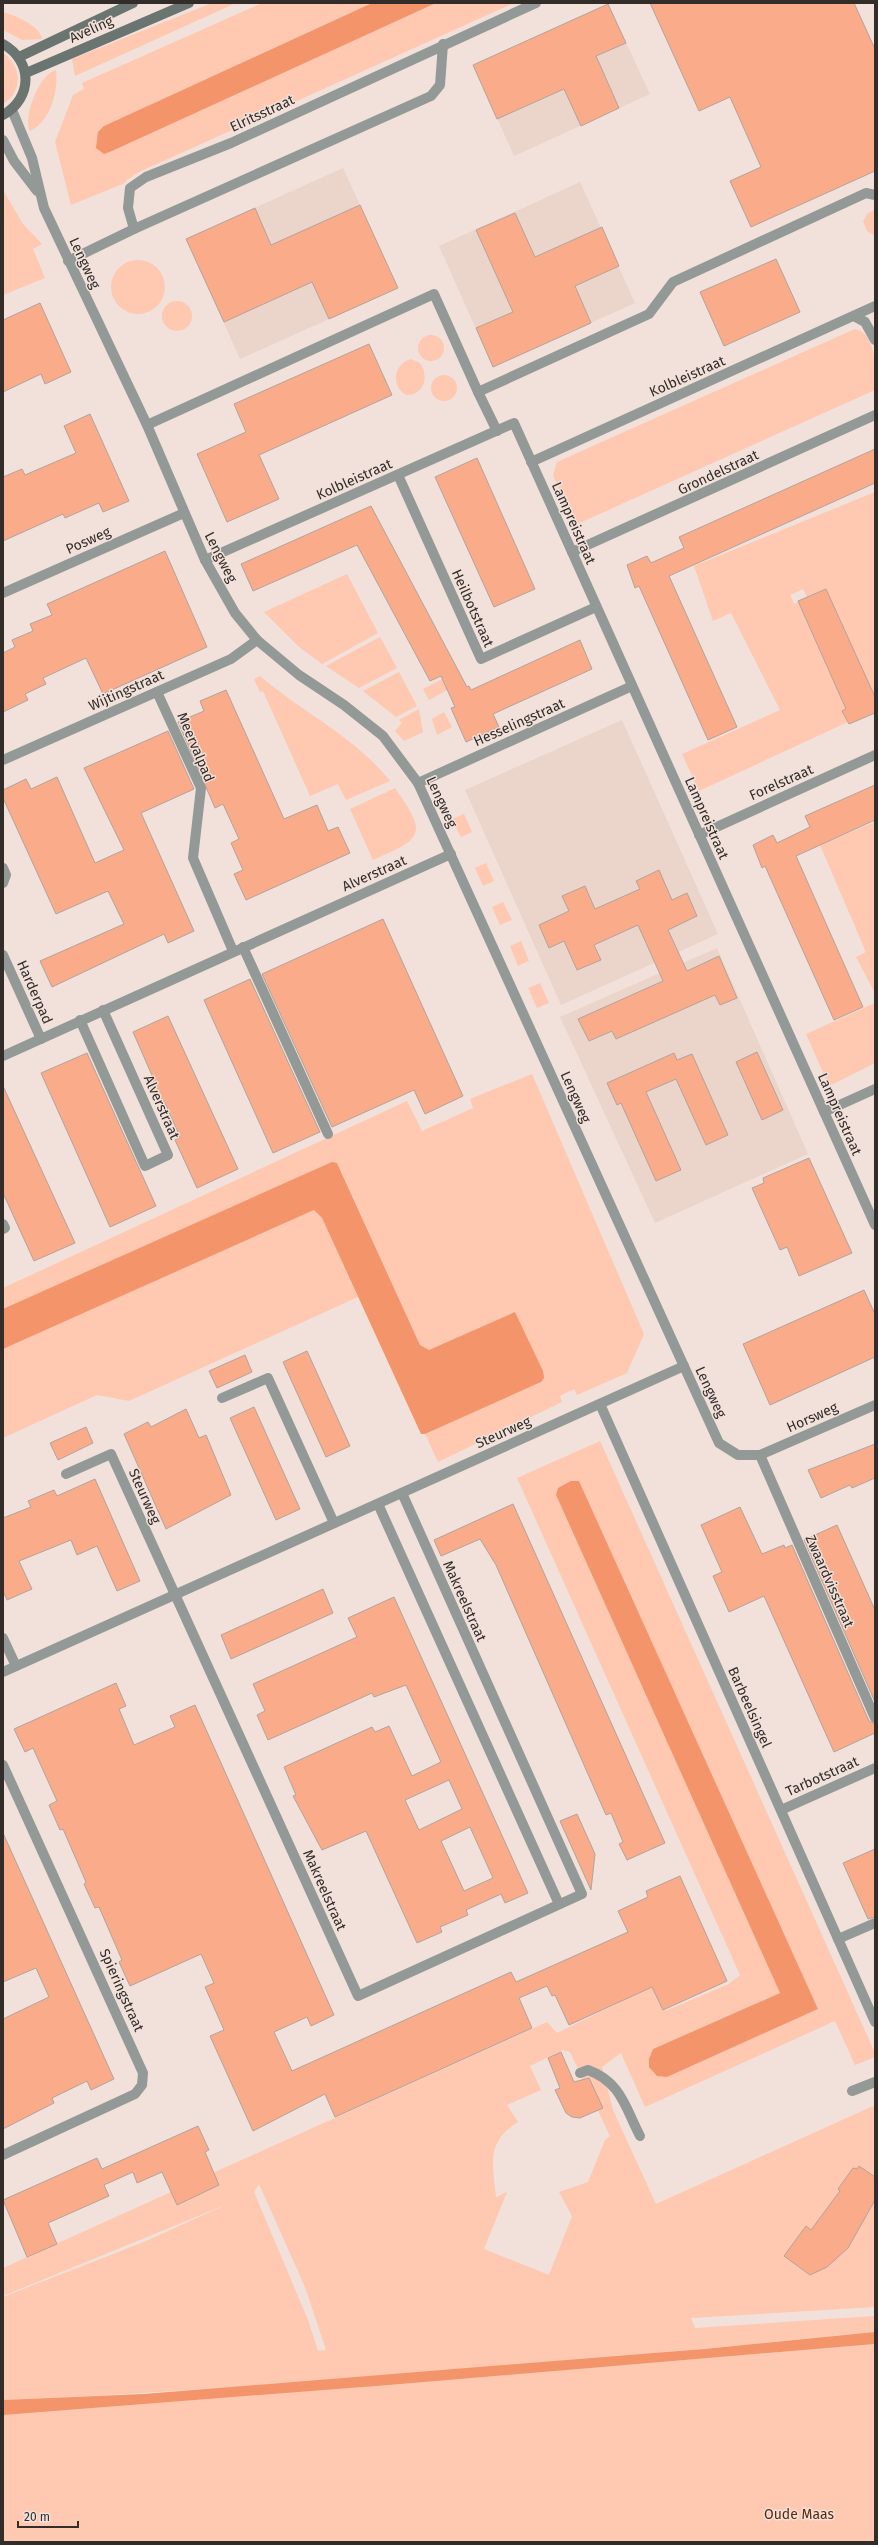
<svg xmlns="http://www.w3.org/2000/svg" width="878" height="2545" font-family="'Fira Sans',sans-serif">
<rect width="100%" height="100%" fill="#f1e1da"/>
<!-- built -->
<g fill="#ebd4ca">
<polygon points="608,4 650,94 514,156 473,65"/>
<polygon points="343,168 398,288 240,359 186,239"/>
<polygon points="580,182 635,303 493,367 439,246"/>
<polygon points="622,720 718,934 561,1005 465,790"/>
<polygon points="717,948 808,1154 655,1223 560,1017"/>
</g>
<!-- green -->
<g fill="#fec8b1" fill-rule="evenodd">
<polygon points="212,3 236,3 75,76 72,59"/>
<polygon points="262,3 372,3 104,126 112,151 436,3 514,3 139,172 127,180 125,183 71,205 55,142 73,95 84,89 82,83"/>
<path d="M3,12C15,15 40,26 42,39L22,40L3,30Z"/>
<path d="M3,53C22,66 23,92 3,104Z"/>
<path d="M56,70C59,90 50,122 30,131C22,118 40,73 56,70Z"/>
<polygon points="3,190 23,224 42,244 33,249 45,278 3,295"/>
<polygon points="875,210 875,236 867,231 863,221 868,213"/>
<circle cx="138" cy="287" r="27"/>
<circle cx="177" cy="316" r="15"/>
<path d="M855,329C878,334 875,371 875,390L575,525L553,475L557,462Z"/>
<circle cx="431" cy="348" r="13"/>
<path d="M411,359L420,363C429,376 425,395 406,395C390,385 394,364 411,359Z"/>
<circle cx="444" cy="388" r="13"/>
<polygon points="875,492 875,697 826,589 807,597 803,589 790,595 794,604 798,602 846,710 843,712 848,722 699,791 682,754 780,710 731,613 713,621 694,566"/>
<polygon points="347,574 378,633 322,664 298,646 264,612"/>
<polygon points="380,637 397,668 359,688 326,666"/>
<polygon points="399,672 417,706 396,717 363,691"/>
<path d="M260,676C303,713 354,736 390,781L346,800L338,784L310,796L263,691L260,692L254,679Z"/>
<polygon points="446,677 451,688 429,700 423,689"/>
<polygon points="419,709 423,732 404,741 395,731 402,723 399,720"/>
<polygon points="444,712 452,727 437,735 432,719"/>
<path d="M395,788C428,835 423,838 373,860L350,809Z"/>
<polygon points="464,814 472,832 461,837 452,819"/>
<polygon points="875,822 875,993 856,957 866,952 820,845"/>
<polygon points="486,863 494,881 483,886 475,868"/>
<polygon points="503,902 512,920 500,925 492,907"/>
<polygon points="521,941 529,961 518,966 510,946"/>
<polygon points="540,983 549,1003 537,1008 528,988"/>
<polygon points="875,1003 875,1063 829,1086 806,1034"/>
<polygon points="532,1074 644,1334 627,1373 577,1395 574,1389 560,1396 562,1402 438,1462 425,1434 541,1382 515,1312 429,1350 420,1345 338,1164 3,1310 3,1288 407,1101 422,1131 473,1108 470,1099"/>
<polygon points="314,1210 322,1218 358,1297 129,1401 97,1395 3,1438 3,1349"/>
<path d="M600,1441L875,2053V2057L855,2065L835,2021L645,2107L621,2053L602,2067L613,2110L656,2204L873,2106L875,2112V2307L691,2318L695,2328L875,2316V2332C585,2361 294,2387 3,2400V2297L144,2242L230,2203L3,2296V2268L547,2022L557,2033L653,1986L665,2011L729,1984L740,1975L517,1478ZM579,1481L818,2009L667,2077L653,2049L780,1993L556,1495ZM563,2050L570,2052L610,2136L605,2140L588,2182L559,2192L572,2216L549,2275L484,2249L507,2192L496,2197C493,2166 485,2142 518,2122L507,2105L541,2090L530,2066ZM259,2184L305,2287L326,2350L318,2351L308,2320L254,2192Z"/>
<polygon points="875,2344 875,2542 3,2542 3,2415 389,2385"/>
</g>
<!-- water -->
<g fill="#f4946a">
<polygon points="372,3 436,3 112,151 104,154 96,148 98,132 104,126"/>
<polygon points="332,1162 337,1163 420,1345 429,1350 515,1312 543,1371 544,1378 541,1382 425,1434 421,1434 322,1218 314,1210 3,1349 3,1309"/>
<polygon points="571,1481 579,1481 818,2009 667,2077 657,2076 649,2067 649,2059 653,2049 780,1993 556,1495 558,1488"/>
<polygon points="875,2332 875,2344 389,2385 3,2415 3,2400 144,2394 704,2349"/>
</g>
<!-- building -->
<g fill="#faab89" stroke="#b2a39c" fill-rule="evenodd">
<polygon points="650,3 854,3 875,49 875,171 751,227 730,181 761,167 730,97 699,111"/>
<polygon points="608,4 626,43 596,56 619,108 581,126 564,89 497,119 473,65"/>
<polygon points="360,205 398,288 329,319 312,282 224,322 186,239 255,208 271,245"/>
<polygon points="515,213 535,257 602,227 619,266 575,286 591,323 493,367 476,328 513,312 476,230"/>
<polygon points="776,259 800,312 724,346 700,292"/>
<polygon points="40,303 71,372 45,384 41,374 3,392 3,320"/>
<polygon points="369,344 392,395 259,455 279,499 227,522 197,454 246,432 234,404"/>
<polygon points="90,414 129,501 103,512 99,503 65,518 63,514 3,541 3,477 22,469 25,475 76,453 64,426"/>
<polygon points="875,449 875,483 669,576 737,727 708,740 639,586 635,588 627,565 647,556 651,563 684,548 679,537"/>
<polygon points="477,458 535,589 494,607 435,477"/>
<polygon points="371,506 467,687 469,686 471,690 580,640 592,669 493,714 499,727 466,742 451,708 455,707 441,676 430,681 357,545 253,591 241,564"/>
<polygon points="165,551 207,647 103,694 86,658 43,678 46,684 25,694 28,700 3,712 3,653 15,647 12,640 33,631 30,624 52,615 47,604"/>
<polygon points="826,589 875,697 875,713 849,724 842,711 846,709 798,601"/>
<polygon points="226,690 284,819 317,805 328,831 338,827 350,853 246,900 234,874 243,870 231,843 239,839 223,804 215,808 178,722 204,711 200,701"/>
<polygon points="168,731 194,789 141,813 194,931 168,943 164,934 52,987 40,961 124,924 108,891 56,914 3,798 3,790 26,779 31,789 57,777 95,863 124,850 84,768"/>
<polygon points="875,785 875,820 796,856 863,1007 834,1020 765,866 762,868 753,845 773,835 777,843 810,827 805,816"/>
<polygon points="659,870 672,900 687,893 697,916 668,930 687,971 719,956 737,998 720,1005 715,995 616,1039 612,1031 589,1041 578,1019 663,981 638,925 594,945 601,960 577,970 564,941 549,948 539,925 569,911 562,896 585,886 595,909 640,889 636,881"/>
<polygon points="383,919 463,1096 425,1114 414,1090 332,1127 262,974"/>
<polygon points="250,979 320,1132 273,1153 204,1000"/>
<polygon points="168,1016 238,1169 197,1188 175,1140 180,1137 164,1101 159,1103 150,1082 154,1080 133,1032"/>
<polygon points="757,1052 783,1110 762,1120 736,1062"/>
<polygon points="87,1053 156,1206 110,1227 41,1073"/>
<polygon points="674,1053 677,1060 692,1054 728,1135 706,1145 676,1079 646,1092 681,1170 656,1181 621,1103 617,1105 607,1083"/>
<polygon points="3,1086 75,1243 34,1261 3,1193"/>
<polygon points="809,1158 852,1253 799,1276 787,1247 780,1250 752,1188 764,1183 763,1178"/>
<polygon points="864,1290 875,1314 875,1357 770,1405 743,1344"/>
<polygon points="307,1351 350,1446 326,1457 283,1362"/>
<polygon points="245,1355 252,1372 217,1388 209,1371"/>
<polygon points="254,1407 300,1509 276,1520 230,1418"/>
<polygon points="186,1409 199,1438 206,1435 231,1495 166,1529 124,1434 148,1422 151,1427"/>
<polygon points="86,1427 93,1443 58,1460 50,1443"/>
<polygon points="875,1444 875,1478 852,1488 850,1485 821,1498 808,1470"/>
<polygon points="95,1479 140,1581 117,1591 97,1546 77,1555 71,1540 19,1561 32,1589 7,1600 3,1591 3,1518 31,1507 28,1501 54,1490 57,1496"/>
<polygon points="513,1504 665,1843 627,1860 619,1844 623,1842 611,1813 606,1815 496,1565 480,1539 441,1556 434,1540"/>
<polygon points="740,1507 762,1554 784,1545 785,1548 792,1545 869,1721 875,1724 875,1733 834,1752 764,1596 729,1612 713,1576 722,1572 701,1525"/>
<polygon points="837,1525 875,1610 875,1702 804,1540"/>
<polygon points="323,1589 333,1613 231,1659 221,1635"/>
<path d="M394,1597L528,1893L505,1903L501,1894L466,1910L468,1915L440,1927L442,1932L417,1943L366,1831L322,1850L293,1796L296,1795L284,1767L372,1727L375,1732L389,1726L412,1776L441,1762L406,1685L374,1697L372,1693L268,1740L257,1715L265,1711L253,1684L357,1637L348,1618ZM449,1780L462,1809L419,1830L405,1800ZM470,1827L493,1878L464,1891L441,1841Z"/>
<polygon points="116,1683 126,1706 119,1709 134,1745 175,1727 170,1716 195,1705 334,2015 311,2026 307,2017 274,2032 292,2071 511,1972 516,1982 628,1932 618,1911 648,1897 646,1891 680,1876 727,1981 663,2010 652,1987 569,2025 555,1995 552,1996 547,1986 519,1998 532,2028 335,2117 325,2094 253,2131 210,2036 224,2030 205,1987 214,1983 201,1954 130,1986 119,1962 122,1960 99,1907 95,1908 84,1884 86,1882 63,1829 60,1830 49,1805 57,1801 33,1748 25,1752 14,1729"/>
<polygon points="577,1814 595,1854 591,1890 560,1821"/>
<polygon points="3,1833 114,2079 91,2090 87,2081 52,2098 54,2103 3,2129 3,2019 49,1997 36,1968 3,1982"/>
<polygon points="875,1849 875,1917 868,1919 843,1863"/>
<polygon points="561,2052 574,2082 589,2078 603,2108 580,2118 572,2117 566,2113 555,2090 560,2088 548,2058"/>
<polygon points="198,2126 209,2150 205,2152 219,2185 177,2205 162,2172 137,2183 133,2172 104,2185 109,2196 48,2223 57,2244 27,2257 3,2200 97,2158 102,2169"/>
<polygon points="859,2166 875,2177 875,2200 848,2248 827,2267 810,2275 784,2256 806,2226 811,2230 840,2191 838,2189 853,2168 857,2169"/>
</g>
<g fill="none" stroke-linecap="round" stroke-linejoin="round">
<!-- lane -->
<g stroke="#929996" stroke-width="10">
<polyline points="157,692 201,788 193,858 233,951"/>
<polyline points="3,868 6,875 3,883"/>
<polyline points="243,947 328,1134"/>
<polyline points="3,955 41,1039"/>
<polyline points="80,1020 145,1166 168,1155 103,1010"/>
<polyline points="3,1224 5,1228 3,1229"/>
<path d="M580,2073L588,2070C621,2082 625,2107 640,2136"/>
</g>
<!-- street -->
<g stroke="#929996" stroke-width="10">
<polyline points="12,110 32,158 44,208 147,425 205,560 235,613 257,640 299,675 344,705 383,736 418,783 719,1443 738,1455 760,1455 875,1405"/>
<polyline points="3,140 14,161 37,191"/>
<polyline points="134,229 431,96 440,85 443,44"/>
<polyline points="68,261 134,229 128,208 130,188 146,177 231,143 536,3"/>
<polyline points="854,316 865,322 875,340"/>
<polyline points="478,392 497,431"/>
<polyline points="147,425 434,294 478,392 649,314 673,282 866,193 875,195"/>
<polyline points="531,462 875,306"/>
<polyline points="398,475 481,659 596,607"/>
<polyline points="572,552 875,415"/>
<polyline points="205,560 514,423 875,1225"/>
<polyline points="3,593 184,513"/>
<polyline points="3,760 231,659 257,640"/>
<polyline points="418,783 632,686"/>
<polyline points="699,835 875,755"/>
<polyline points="3,1056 451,854"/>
<polyline points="824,1112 875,1089"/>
<polyline points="222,1398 268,1378 334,1523"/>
<polyline points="600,1404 875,2022"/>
<polyline points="760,1455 875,1718"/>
<polyline points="66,1474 111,1454 358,1996 582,1894 402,1493"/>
<polyline points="378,1504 559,1904"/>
<polyline points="3,1638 16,1666"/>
<polyline points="3,1672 684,1366"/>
<polyline points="3,1765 143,2073 142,2085 135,2094 3,2155"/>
<polyline points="781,1810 875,1768"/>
<polyline points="838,1939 875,1923"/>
<polyline points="852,2091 875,2082"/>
</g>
<!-- secondary -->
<g stroke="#6a7571" stroke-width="10">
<path d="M3,44C33,61 33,98 3,115"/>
<polyline points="19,57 133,3"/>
<polyline points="26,73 189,3"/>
</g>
</g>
<g text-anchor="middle" stroke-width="3" stroke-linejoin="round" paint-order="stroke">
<!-- street labels -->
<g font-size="14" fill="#332d2a" stroke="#f1e1da">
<text transform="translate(91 29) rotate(-24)" y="5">Aveling</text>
<text transform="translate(262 113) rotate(-25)" y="5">Elritsstraat</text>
<text transform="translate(85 263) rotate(65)" y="5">Lengweg</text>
<text transform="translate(687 376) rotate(-24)" y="5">Kolbleistraat</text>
<text transform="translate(718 472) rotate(-25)" y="5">Grondelstraat</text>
<text transform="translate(354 479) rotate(-24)" y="5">Kolbleistraat</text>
<text transform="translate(574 523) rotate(66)" y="5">Lampreistraat</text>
<text transform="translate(88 540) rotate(-24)" y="5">Posweg</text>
<text transform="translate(221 557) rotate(63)" y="5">Lengweg</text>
<text transform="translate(473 608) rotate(66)" y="5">Heilbotstraat</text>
<text transform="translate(126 690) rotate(-24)" y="5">Wijtingstraat</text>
<text transform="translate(519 722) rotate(-24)" y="5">Hesselingstraat</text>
<text transform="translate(196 747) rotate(67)" y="5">Meervalpad</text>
<text transform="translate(781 782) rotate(-24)" y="5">Forelstraat</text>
<text transform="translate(442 802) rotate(65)" y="5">Lengweg</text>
<text transform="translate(707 818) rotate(66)" y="5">Lampreistraat</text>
<text transform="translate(374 873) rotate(-24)" y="5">Alverstraat</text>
<text transform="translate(35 992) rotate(66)" y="5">Harderpad</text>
<text transform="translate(576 1097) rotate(66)" y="5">Lengweg</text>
<text transform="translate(162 1107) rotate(66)" y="5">Alverstraat</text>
<text transform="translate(840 1114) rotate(66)" y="5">Lampreistraat</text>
<text transform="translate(711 1392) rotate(65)" y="5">Lengweg</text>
<text transform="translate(812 1417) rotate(-24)" y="5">Horsweg</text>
<text transform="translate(503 1432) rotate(-24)" y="5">Steurweg</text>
<text transform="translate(145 1496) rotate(66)" y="5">Steurweg</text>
<text transform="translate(830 1581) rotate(66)" y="5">Zwaardvisstraat</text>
<text transform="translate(465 1601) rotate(66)" y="5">Makreelstraat</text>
<text transform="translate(750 1707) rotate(66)" y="5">Barbeelsingel</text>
<text transform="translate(822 1776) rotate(-24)" y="5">Tarbotstraat</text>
<text transform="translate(325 1890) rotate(66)" y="5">Makreelstraat</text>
<text transform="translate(122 1990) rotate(66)" y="5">Spieringstraat</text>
</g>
<!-- park labels -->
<g font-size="14" fill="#632707" stroke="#f1e1da">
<text x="799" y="2519">Oude Maas</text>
</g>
</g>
<!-- border -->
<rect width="878" height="2545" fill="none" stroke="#332d2a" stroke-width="8"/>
<!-- scale -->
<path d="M18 2521v6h60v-6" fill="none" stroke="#332d2a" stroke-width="2"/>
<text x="24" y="2521" font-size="12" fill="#332d2a" stroke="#f1e1da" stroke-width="3" paint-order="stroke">20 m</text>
</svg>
